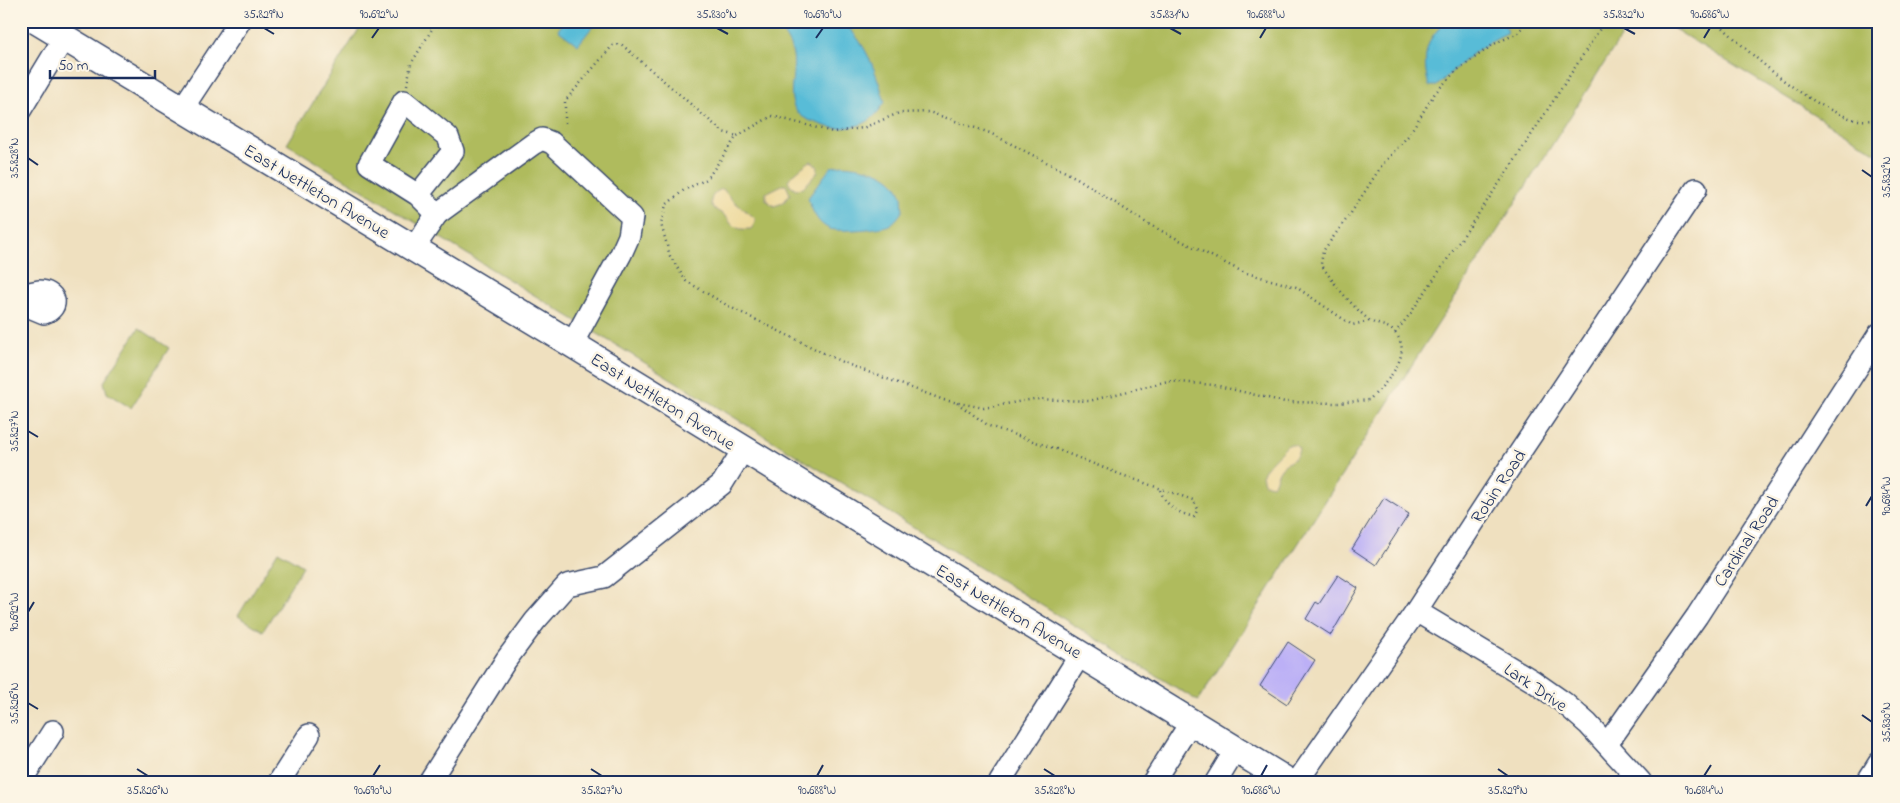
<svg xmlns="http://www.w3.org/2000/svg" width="1900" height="803" font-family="'Indie Flower',sans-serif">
<rect width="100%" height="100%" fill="#fcf5e5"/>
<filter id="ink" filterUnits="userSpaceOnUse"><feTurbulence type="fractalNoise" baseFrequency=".02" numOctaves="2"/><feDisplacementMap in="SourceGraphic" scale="10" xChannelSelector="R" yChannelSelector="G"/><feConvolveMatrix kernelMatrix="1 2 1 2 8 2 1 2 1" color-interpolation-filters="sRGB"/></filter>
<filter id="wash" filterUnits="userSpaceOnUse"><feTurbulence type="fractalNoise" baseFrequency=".0096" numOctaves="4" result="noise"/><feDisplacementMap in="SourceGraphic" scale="20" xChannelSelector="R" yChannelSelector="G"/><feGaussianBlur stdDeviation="1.12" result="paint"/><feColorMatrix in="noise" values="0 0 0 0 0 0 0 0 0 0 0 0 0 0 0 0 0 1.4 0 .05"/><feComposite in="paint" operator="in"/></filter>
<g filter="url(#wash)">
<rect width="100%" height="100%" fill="#efe0bf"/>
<!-- green -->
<g fill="#afbb5d" stroke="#65755e">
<polygon points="364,21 1631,21 1198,701 287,144"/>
<polygon points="1661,21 1879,21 1879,154"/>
<polygon points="139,328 169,348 131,408 107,393 104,382"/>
<polygon points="278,551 303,566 263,631 238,616"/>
</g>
<!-- sand -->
<g fill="#eeda9e" stroke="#84847e">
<path d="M811,161L818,167L817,173L803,188L796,189L790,185L788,180C790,177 806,163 811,161Z"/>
<polygon points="782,185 786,185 790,194 783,203 774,206 766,200 766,193"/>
<path d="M723,189L732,200L755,218V223L751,229C746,229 740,230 736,227C730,225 729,219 725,216C722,213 718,212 715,209C706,201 714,191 723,189Z"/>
<path d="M1288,445H1295L1299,449C1297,461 1289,460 1282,467C1277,472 1277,480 1272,485L1264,483L1262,475L1269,464Z"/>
</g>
<!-- water -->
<g fill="#59bcd7" stroke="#3a769a">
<polygon points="565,21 597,21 578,45 558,30"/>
<path d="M775,21H840C866,39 876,73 885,102C872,122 864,126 841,128C831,129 823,125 814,122C778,111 797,80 793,55C791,43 782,32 775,21Z"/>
<path d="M1445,21H1495L1505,26L1507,33C1481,44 1457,66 1437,86H1429C1424,69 1423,48 1435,33C1438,29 1442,25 1445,21Z"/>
<path d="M843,165C864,167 892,171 901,194C903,199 902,205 903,210C899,216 896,221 889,225C881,229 839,232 830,229C817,224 812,210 808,198L831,167Z"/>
</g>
<g id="blocks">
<!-- building -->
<g fill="#bcb0f6">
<polygon points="1384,498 1409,514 1376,565 1352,549"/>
<polygon points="1338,575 1358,588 1331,635 1306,619 1316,602 1319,604"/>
<polygon points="1288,642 1315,660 1287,704 1260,686"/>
</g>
</g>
</g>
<g filter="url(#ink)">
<use href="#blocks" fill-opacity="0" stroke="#3b4a6d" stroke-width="1"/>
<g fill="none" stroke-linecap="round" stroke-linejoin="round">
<defs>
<g id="minor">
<polyline points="21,109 64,38"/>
<polyline points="182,109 240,21"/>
<polyline points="418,195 453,151 448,137 404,101 369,164 418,195 437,214"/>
<polyline points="413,249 437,214 533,144 542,139 552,143 632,217 629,236 621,254 572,344"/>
<path d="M39,291C55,291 61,307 44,313L32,308L24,294Z"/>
<polyline points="1416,611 1533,681 1563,702 1588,724 1641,782"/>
<polyline points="1607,744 1697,616 1879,334"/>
<polyline points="21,781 53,731"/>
<polyline points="279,782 309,735"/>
<polyline points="429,782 506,660 535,621 567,585 604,577 722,484 743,450"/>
<polyline points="1000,782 1080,655"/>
<polyline points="1153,782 1191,722"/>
<polyline points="1216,782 1236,749"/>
<polyline points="1297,782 1416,611 1502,479 1696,189"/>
<polyline points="1867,782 1879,763"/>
</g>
<polyline id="major" points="37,21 572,344 1289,782"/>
</defs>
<!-- minor casing -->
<use href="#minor" stroke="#3b4a6d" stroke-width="24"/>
<!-- major casing -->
<use href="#major" stroke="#3b4a6d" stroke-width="29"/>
<!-- path -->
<g stroke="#3b4a6d" stroke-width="2.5" stroke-dasharray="1 4" stroke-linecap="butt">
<path d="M1716,21C1755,58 1801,101 1852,119C1860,121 1871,120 1879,120"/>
<polyline points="407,85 411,64 437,21"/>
<polyline points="565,123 565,101 613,45 621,44 723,132 737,136"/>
<path d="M1369,321L1352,325L1296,287L1243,272L1148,224L1077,178L990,133L929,112L899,113L863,128L833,132L772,116L737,136L707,179L684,190L666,205L661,224L670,256L686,281L730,307L844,363L944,400L984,408L1034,399L1089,401L1168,381L1214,385L1285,402L1338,403L1369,400C1385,384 1418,352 1392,330C1385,324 1374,325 1368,319C1349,303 1334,284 1321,264L1323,251L1351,213L1382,165L1408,136L1435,93L1456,71L1494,44L1518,33L1527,21"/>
<polyline points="1395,333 1410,314 1515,160 1605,21"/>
<path d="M957,403L989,426L1056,449L1122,475L1193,500L1198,509L1194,517C1176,512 1167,507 1160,490"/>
</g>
<!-- minor -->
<use href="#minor" stroke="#fff" stroke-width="21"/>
<!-- major -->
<use href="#major" stroke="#fff" stroke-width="26"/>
</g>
</g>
<!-- ticks -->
<path fill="none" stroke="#1b2f5e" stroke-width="2" d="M264,28L274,34M717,28L728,34M1170,28L1181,34M1624,28L1635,34M372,38L379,28M816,38L823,28M1260,38L1266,28M1704,38L1710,28M28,158L38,165M1862,170L1872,177M28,431L38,437M1866,506L1872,496M28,612L34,602M28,703L38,709M1862,715L1872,722M137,769L148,776M591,769L602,776M1044,769L1055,776M1498,769L1508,776M373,776L380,765M817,776L823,765M1261,776L1267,765M1704,776L1711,765"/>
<g text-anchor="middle" stroke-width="5" stroke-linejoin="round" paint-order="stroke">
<!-- street labels -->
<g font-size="18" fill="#1b2f5e" stroke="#fcf5e5">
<text transform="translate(317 191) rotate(31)" y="6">East Nettleton Avenue</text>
<text transform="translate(663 401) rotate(32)" y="6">East Nettleton Avenue</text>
<text transform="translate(1498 486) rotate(-56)" y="6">Robin Road</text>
<text transform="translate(1746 541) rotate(-57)" y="6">Cardinal Road</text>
<text transform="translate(1009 611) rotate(31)" y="6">East Nettleton Avenue</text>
<text transform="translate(1536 687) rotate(34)" y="6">Lark Drive</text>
</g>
</g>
<!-- margin -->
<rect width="1900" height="803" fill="none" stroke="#fcf5e5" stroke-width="55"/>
<!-- scale -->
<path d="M50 70v8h105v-8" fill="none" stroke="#1b2f5e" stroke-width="2.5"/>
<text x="58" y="70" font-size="15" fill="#1b2f5e" stroke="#fcf5e5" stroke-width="4" paint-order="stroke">50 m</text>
<rect x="28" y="28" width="1844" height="748" fill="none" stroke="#1b2f5e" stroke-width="2"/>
<g font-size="12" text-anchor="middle" fill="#1b2f5e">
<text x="264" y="18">35.829°N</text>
<text x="379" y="18">90.692°W</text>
<text x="717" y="18">35.830°N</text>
<text x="823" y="18">90.690°W</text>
<text x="1170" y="18">35.831°N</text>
<text x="1266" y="18">90.688°W</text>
<text x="1624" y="18">35.832°N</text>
<text x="1710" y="18">90.686°W</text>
<text transform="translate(14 158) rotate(-90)" y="4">35.828°N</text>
<text transform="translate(1886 177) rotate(-90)" y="4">35.832°N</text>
<text transform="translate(14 431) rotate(-90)" y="4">35.827°N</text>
<text transform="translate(1886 496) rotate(-90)" y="4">90.684°W</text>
<text transform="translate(14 612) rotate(-90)" y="4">90.692°W</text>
<text transform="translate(14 703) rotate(-90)" y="4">35.826°N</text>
<text transform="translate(1886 722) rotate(-90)" y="4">35.830°N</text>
<text x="148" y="794">35.826°N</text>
<text x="373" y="794">90.690°W</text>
<text x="602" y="794">35.827°N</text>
<text x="817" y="794">90.688°W</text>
<text x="1055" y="794">35.828°N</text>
<text x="1261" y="794">90.686°W</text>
<text x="1508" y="794">35.829°N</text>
<text x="1704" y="794">90.684°W</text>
</g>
</svg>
